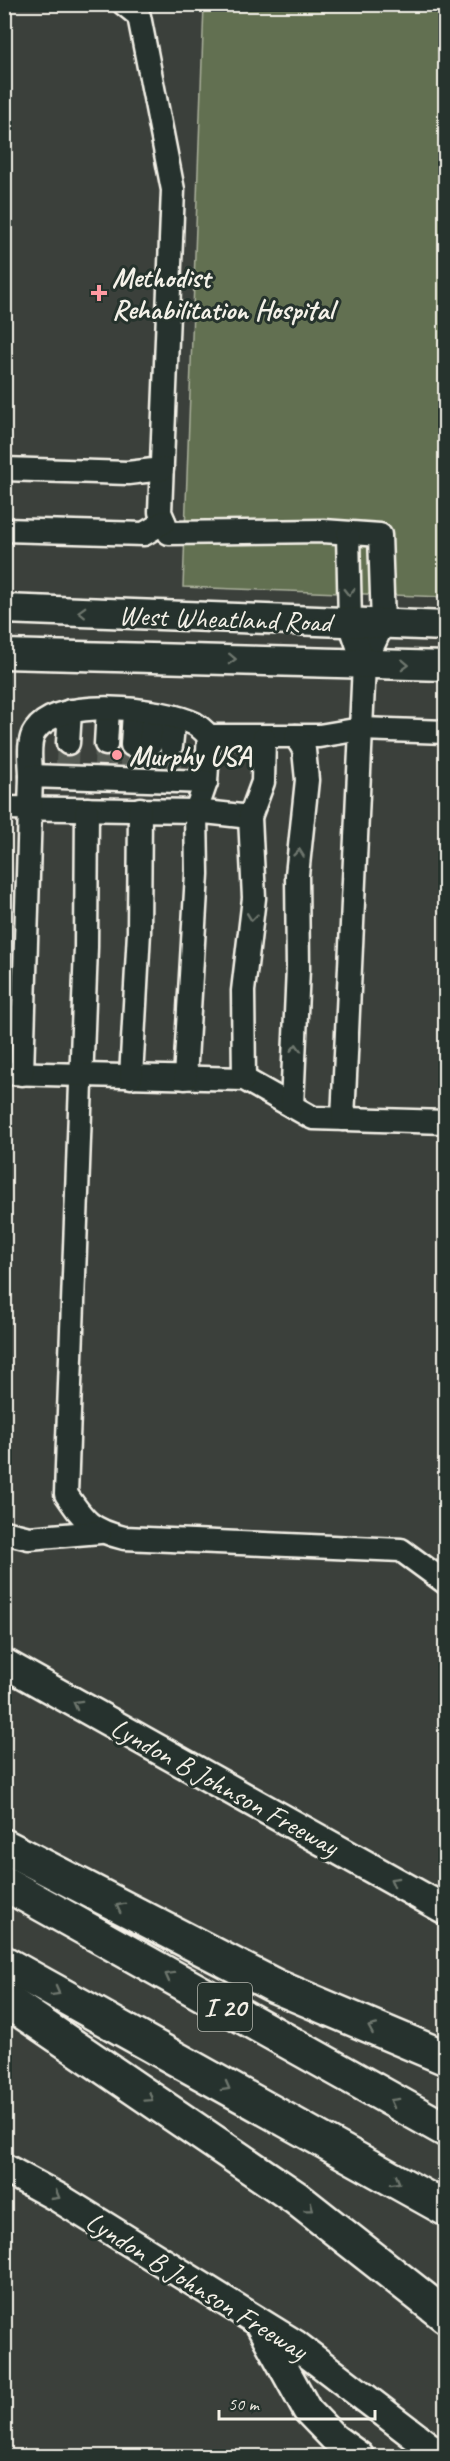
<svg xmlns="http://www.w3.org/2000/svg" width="450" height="2461" font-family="Caveat,sans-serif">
<rect width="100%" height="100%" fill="#3b403b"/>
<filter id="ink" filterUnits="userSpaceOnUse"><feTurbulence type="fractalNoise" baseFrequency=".0167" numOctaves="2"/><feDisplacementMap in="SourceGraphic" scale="12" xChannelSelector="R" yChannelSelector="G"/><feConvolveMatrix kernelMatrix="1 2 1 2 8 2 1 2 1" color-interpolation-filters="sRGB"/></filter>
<g filter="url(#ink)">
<!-- green -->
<polygon fill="#627051" stroke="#abb09c" stroke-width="1.5" points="204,5 445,5 445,597 183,587"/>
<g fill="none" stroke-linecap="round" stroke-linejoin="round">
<!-- minor-tunnel -->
<g stroke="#575b55" stroke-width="22" stroke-dasharray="22 11" stroke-linecap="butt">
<polyline points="67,764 68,743"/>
<polyline points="105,766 106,744"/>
<polyline points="131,766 132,745"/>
<polyline points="149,767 150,745"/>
<polyline points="170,768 171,746"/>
</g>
<defs>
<g id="minor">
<polyline points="124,4 139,16 173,190 160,512 169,533 323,531 380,535 383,624 364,664"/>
<polyline points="4,469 128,473 162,469"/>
<polyline points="4,530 144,534 164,522"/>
<polyline points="68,743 70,711"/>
<polyline points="106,744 108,709"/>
<polyline points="132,745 134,711"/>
<polyline points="150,745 153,713"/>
<polyline points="171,746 174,717"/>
<path d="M31,776C31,763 27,742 35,731C59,696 162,708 195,724C200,727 205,732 209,736"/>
<polyline points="4,808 196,811 206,782 209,736 319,736 361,729 446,732"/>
<path d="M87,809L86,947L66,1494C85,1522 91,1530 124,1538L401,1550L446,1583"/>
<polyline points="4,1073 244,1079 313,1118 446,1122"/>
<polyline points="22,1074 31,776 206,782"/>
<polyline points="131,1077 139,932 140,809"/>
<polyline points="185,1078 197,874 196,811 250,817"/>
<polyline points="244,1079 243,991 254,898 250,817 263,782 264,738"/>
<polyline points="292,1106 298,968 297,875 307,780 304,750 296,736"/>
<polyline points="343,1119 364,664 350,623 348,534"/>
<polyline points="4,1532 29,1538 100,1532"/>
</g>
<g id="major">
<polyline points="4,609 446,626"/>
<polyline points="4,654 446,666"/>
<polyline points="4,1663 446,1910"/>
<polyline points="4,2168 59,2198 296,2345 441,2456"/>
<polyline points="259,2323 307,2410 334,2438 359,2456"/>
</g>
<g id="highway">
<polyline points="4,1846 275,1986 446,2058"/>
<polyline points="4,1883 446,2130"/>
<polyline points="4,1963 446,2209"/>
<polyline points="4,1999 296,2198 446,2316"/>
</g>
</defs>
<!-- minor casing -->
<use href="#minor" stroke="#f4f1e8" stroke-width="27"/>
<!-- major casing -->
<use href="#major" stroke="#f4f1e8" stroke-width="33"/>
<!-- highway casing -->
<use href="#highway" stroke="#f4f1e8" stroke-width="38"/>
<!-- minor -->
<use href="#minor" stroke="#26332d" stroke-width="22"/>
<!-- major -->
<use href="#major" stroke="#26332d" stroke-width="28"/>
<!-- highway -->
<use href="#highway" stroke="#26332d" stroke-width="33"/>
</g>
<!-- one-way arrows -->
<defs><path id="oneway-chevron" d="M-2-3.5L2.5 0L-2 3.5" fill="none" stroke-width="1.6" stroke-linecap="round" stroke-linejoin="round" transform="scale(1.5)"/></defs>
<g stroke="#6e766e">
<use href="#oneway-chevron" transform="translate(349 592) rotate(89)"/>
<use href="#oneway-chevron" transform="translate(82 612) rotate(-178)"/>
<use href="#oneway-chevron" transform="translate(232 659) rotate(2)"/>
<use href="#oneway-chevron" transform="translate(405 665) rotate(2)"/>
<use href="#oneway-chevron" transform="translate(299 853) rotate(-84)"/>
<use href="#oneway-chevron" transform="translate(252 917) rotate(97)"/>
<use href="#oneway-chevron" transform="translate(296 1048) rotate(-88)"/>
<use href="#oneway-chevron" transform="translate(77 1704) rotate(-151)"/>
<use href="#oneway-chevron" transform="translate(394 1881) rotate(-151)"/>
<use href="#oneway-chevron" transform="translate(120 1907) rotate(-153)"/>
<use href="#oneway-chevron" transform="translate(169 1976) rotate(-151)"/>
<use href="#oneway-chevron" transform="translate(56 1992) rotate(29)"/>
<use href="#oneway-chevron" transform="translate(372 2028) rotate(-156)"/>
<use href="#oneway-chevron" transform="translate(226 2087) rotate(29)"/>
<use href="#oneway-chevron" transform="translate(149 2098) rotate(34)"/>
<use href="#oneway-chevron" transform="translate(394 2102) rotate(-151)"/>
<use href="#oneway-chevron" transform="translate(396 2181) rotate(29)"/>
<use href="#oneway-chevron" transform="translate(56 2196) rotate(30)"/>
<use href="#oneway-chevron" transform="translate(310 2208) rotate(37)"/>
</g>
</g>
<!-- markers -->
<g fill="#ff9aa2" stroke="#26332d" stroke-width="2">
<path d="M96 284h6v6h6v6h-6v6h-6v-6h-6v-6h6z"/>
<circle cx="117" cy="755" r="6"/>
</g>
<g text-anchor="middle" stroke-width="6" stroke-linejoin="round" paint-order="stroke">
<!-- shield labels -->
<rect fill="#26332d" stroke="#b6b8b0" stroke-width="1.5" x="198" y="1983" width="54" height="48" rx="4.5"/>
<g font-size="27" font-weight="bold" fill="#f4f1e8">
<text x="225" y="2016">I 20</text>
</g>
<!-- poi labels -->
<g font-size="28" font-weight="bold" fill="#f4f1e8" stroke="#26332d" text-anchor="start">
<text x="112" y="287">Methodist<tspan x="112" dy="32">Rehabilitation Hospital</tspan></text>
<text x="129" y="765">Murphy USA</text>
</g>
<!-- street labels -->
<g font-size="28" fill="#f4f1e8" stroke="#26332d">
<text transform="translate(225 618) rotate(2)" y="10">West Wheatland Road</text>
<text transform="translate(225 1786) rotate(29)" y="10">Lyndon B Johnson Freeway</text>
<text transform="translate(197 2285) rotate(32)" y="10">Lyndon B Johnson Freeway</text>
</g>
</g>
<!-- margin -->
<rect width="450" height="2461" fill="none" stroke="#26332d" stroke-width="24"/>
<rect x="12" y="12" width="426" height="2437" fill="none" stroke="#f4f1e8" stroke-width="2" filter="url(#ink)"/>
<!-- scale -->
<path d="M219 2410v9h156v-9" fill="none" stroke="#f4f1e8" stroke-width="3"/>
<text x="228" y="2410" font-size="18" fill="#f4f1e8" stroke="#26332d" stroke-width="4.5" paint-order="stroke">50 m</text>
</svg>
